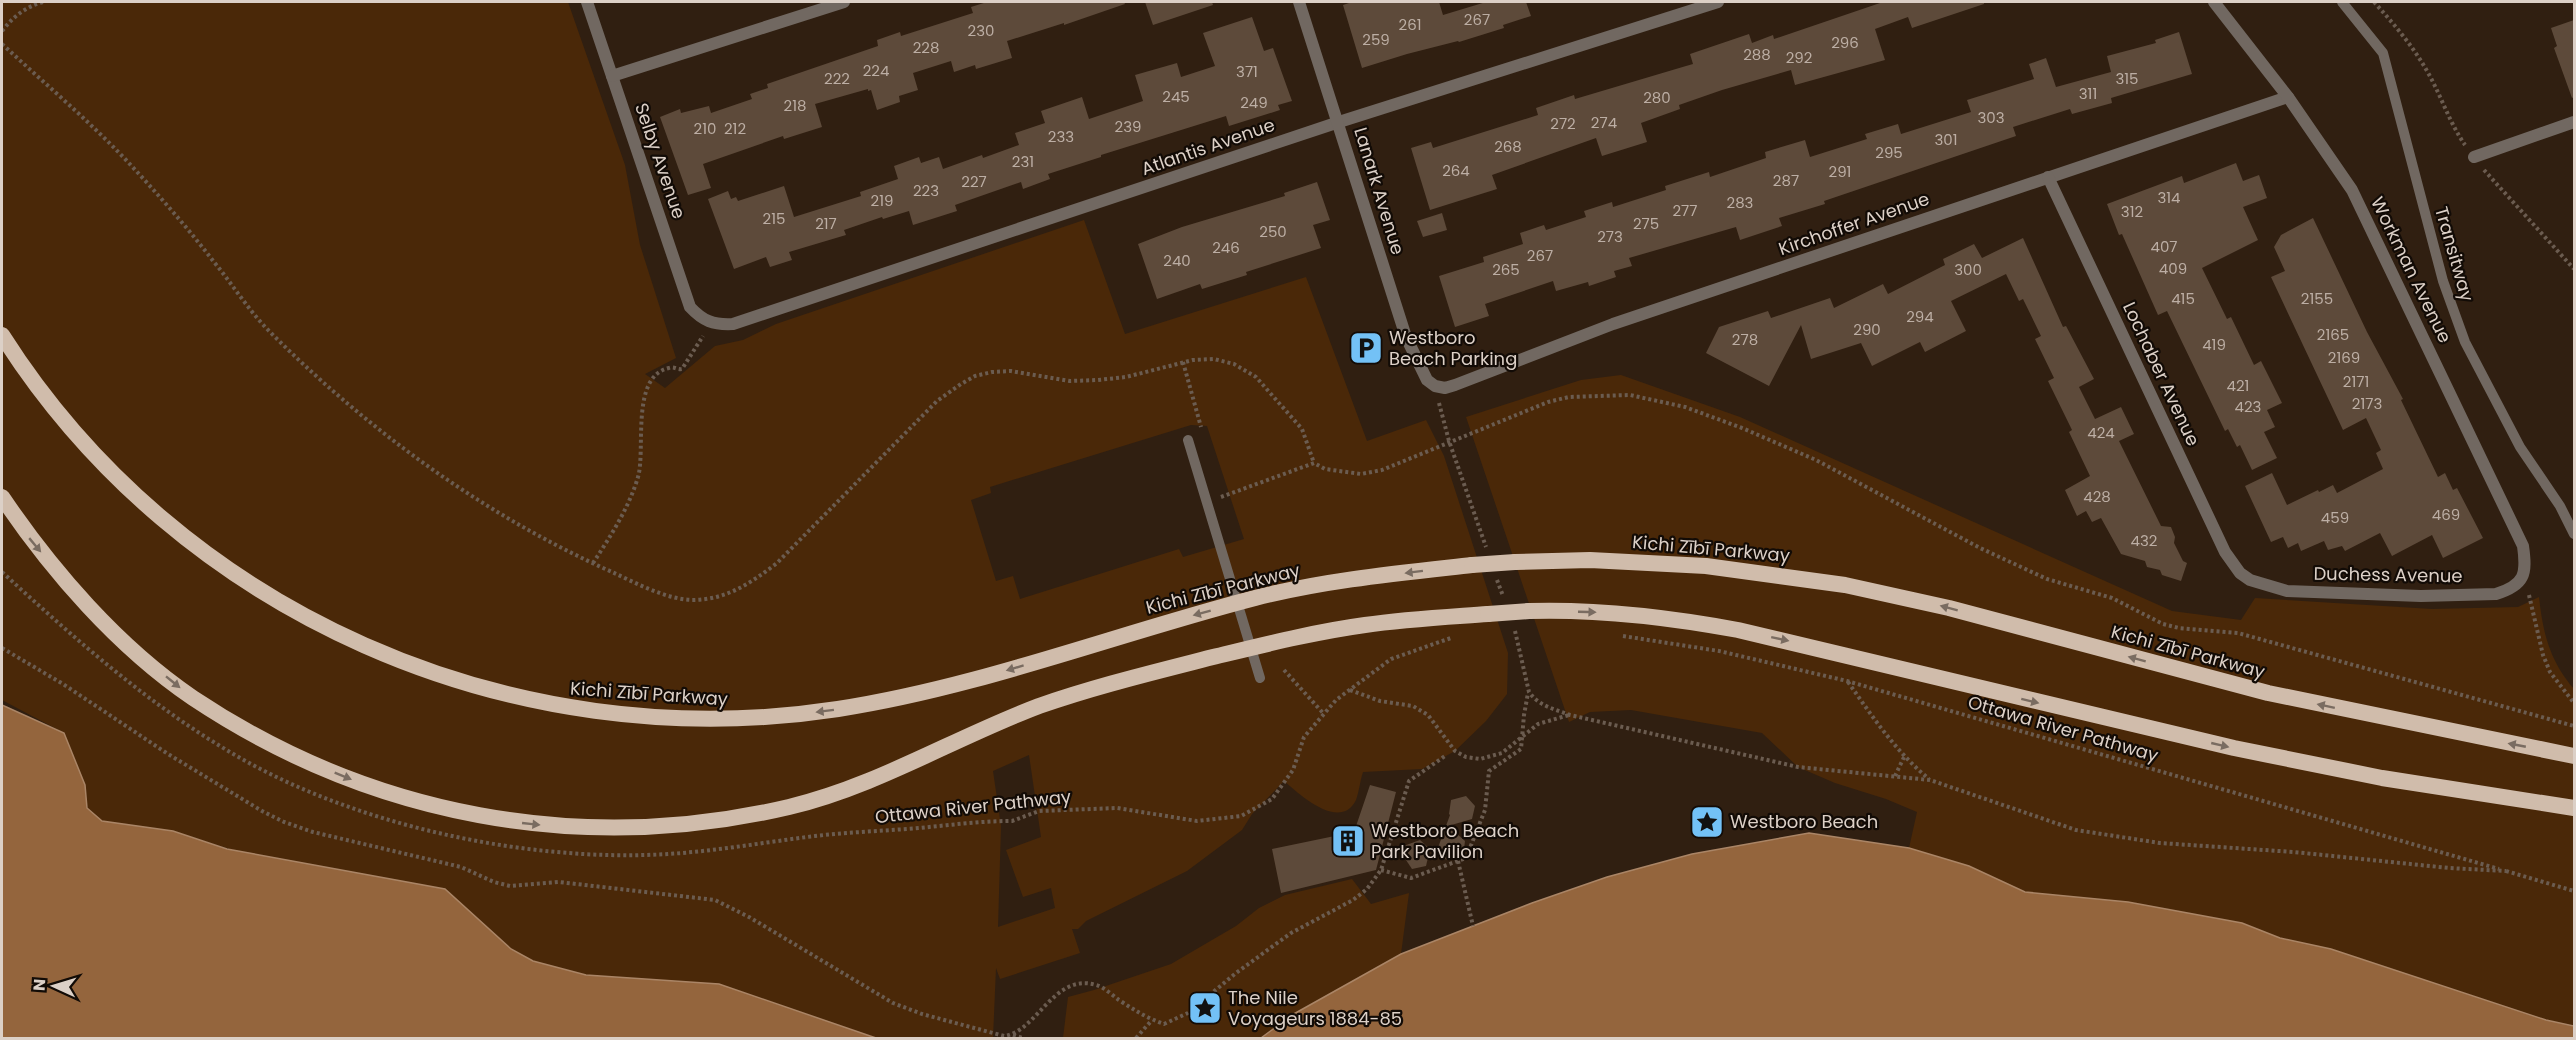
<svg xmlns="http://www.w3.org/2000/svg" width="2576" height="1040" font-family="Poppins,sans-serif">
<rect width="100%" height="100%" fill="#301f11"/>
<!-- green -->
<g fill="#4a2808" fill-rule="evenodd">
<path d="M2,2H568L625,165L640,245L676,358L645,374L665,388L715,346L743,340L776,324L1084,220L1125,334L1306,277L1367,441L1426,420L1444,456L1508,653L1507,694L1486,721L1455,751L1422,769L1363,772C1360,781 1359,792 1356,800C1340,832 1299,794 1284,781L1252,814L1242,830L1187,871L1086,921L1078,929H1072L1080,953L1000,979L996,968L993,1038H876L722,985L586,975L533,961L511,949L491,932L173,831L102,821L87,808L85,785L64,733L2,700ZM1191,425L1207,426L1244,539L1183,557L1179,549L1020,599L1013,576L996,581L971,500L991,493L990,487ZM1029,755L1041,837L1006,850L1023,897L1051,888L1055,908L998,927L1001,826L993,771Z"/>
<path d="M1621,375L1740,417L2172,611L2241,620L2255,598L2432,609L2518,607L2539,597C2543,634 2550,661 2574,689V1026L2546,1020L2331,949L2280,938L2242,923L2128,902L2025,892L1969,866L1909,848L1917,812L1886,799L1835,783L1798,767L1762,733L1631,710L1590,712L1569,722L1466,417L1581,380Z"/>
<polygon points="1352,879 1371,904 1409,893 1401,954 1292,1015 1261,1038 1063,1038 1068,997 1094,990 1171,964 1236,926 1259,908 1285,895"/>
</g>
<!-- water -->
<g fill="#94653d" stroke="#aa8566" stroke-width="1.5">
<polygon points="2,705 64,733 85,785 87,808 102,821 173,831 227,849 445,889 511,949 533,961 586,975 719,984 876,1038 2,1038"/>
<polygon points="1809,833 1909,848 1969,866 2025,892 2128,902 2242,923 2280,938 2331,949 2546,1020 2574,1026 2574,1038 1261,1038 1292,1015 1401,954 1532,903 1607,877 1692,854"/>
</g>
<!-- building -->
<g fill="#5d4a3a">
<polygon points="987,2 1124,2 1125,4 1064,25 1064,23 1007,41 1012,58 976,69 975,65 954,72 951,61 913,73 918,90 899,96 900,102 877,110 871,90 868,91 868,89 815,104 822,127 784,139 783,136 703,164 711,188 688,195 660,117 680,109 681,113 709,106 711,113 752,99 750,94 768,88 767,84 878,46 877,40 900,32 901,36 973,13 971,7"/>
<polygon points="1145,2 1212,2 1213,5 1153,25"/>
<polygon points="1352,2 1439,2 1443,15 1486,2 1526,2 1531,16 1503,25 1504,28 1459,42 1458,41 1407,54 1362,68 1343,5"/>
<polygon points="1883,2 1984,2 1984,4 1912,28 1908,17 1875,29 1885,60 1795,85 1791,70 1722,90 1679,105 1680,109 1641,123 1647,142 1602,156 1596,138 1492,175 1497,189 1430,210 1411,148 1431,142 1433,148 1538,115 1536,108 1574,95 1575,99 1686,66 1693,64 1690,54 1749,34 1752,43 1773,35 1774,39"/>
<polygon points="1252,17 1264,51 1273,48 1292,101 1278,105 1280,110 1229,126 1226,116 1101,155 1101,157 1048,174 1050,179 1023,189 1021,182 955,205 957,211 913,225 909,211 883,219 882,217 844,230 846,235 789,252 792,260 770,267 766,257 734,269 708,199 728,191 731,199 736,197 738,201 784,186 794,217 861,196 860,192 898,179 894,166 919,157 921,163 939,157 943,169 982,155 983,158 1019,145 1015,133 1045,123 1041,111 1082,97 1089,119 1143,101 1135,75 1177,63 1181,77 1215,66 1203,33"/>
<polygon points="2574,20 2574,97 2572,98 2554,48 2557,46 2551,28"/>
<polygon points="2179,32 2192,74 2111,98 2112,103 2072,114 2070,109 2013,127 2016,136 1824,201 1825,204 1779,218 1782,226 1740,240 1736,227 1629,258 1632,266 1614,271 1616,277 1589,286 1588,282 1556,291 1553,281 1485,304 1489,316 1455,327 1439,276 1484,262 1483,257 1523,244 1520,233 1544,225 1546,230 1586,217 1584,211 1612,202 1613,207 1666,190 1665,186 1709,172 1710,177 1766,158 1765,152 1805,140 1810,157 1867,139 1865,134 1898,124 1901,134 1971,112 1967,100 2034,79 2029,64 2046,58 2056,87 2111,72 2107,56 2156,43 2155,40"/>
<polygon points="2236,163 2243,181 2259,175 2267,198 2243,207 2258,240 2202,268 2227,319 2231,317 2254,365 2261,361 2282,403 2267,410 2275,427 2264,432 2277,458 2252,470 2240,445 2237,447 2228,429 2225,431 2167,311 2158,315 2122,234 2119,235 2107,204 2182,176 2184,183"/>
<polygon points="1317,182 1330,220 1313,225 1321,248 1246,272 1247,275 1202,289 1200,284 1157,299 1138,244 1182,227 1285,196 1284,193"/>
<polygon points="1442,213 1447,230 1423,237 1417,221"/>
<polygon points="2313,218 2367,332 2403,399 2401,400 2438,477 2445,473 2453,490 2457,488 2483,538 2443,558 2432,535 2392,556 2380,533 2345,551 2342,546 2328,550 2324,541 2301,551 2298,543 2288,548 2283,537 2271,542 2245,486 2272,473 2287,505 2318,490 2319,492 2333,485 2337,493 2383,469 2376,453 2381,450 2366,418 2343,430 2271,277 2285,271 2274,247 2281,235"/>
<polygon points="2023,238 2063,327 2066,326 2094,379 2079,387 2095,419 2121,407 2134,434 2119,441 2161,526 2171,527 2175,537 2174,543 2183,561 2187,563 2181,581 2162,575 2160,570 2147,567 2145,561 2121,554 2101,518 2092,522 2086,511 2077,516 2065,490 2090,476 2069,432 2072,430 2048,381 2054,378 2035,339 2041,336 2023,299 2019,301 2006,274 1951,301 1966,331 1925,352 1920,342 1872,366 1861,343 1811,359 1801,325 1769,386 1706,353 1719,327 1768,311 1771,318 1830,298 1834,308 1883,284 1888,294 1945,265 1943,259 1974,244 1982,258"/>
<polygon points="1370,785 1396,792 1376,870 1281,893 1272,849 1354,832"/>
<polygon points="1466,796 1475,806 1472,819 1448,826 1465,841 1464,849 1461,857 1447,860 1436,853 1450,815 1449,814 1451,800"/>
<polygon points="1420,840 1430,849 1426,866 1412,869 1398,848"/>
</g>
<g fill="none" stroke-linecap="round" stroke-linejoin="round">
<!-- path -->
<g stroke="#6b5c50" stroke-width="4" stroke-dasharray="3 3" stroke-linecap="butt">
<path d="M2374,2C2393,23 2413,46 2427,71C2441,95 2449,122 2465,145"/>
<path d="M2,31C13,17 25,7 43,2"/>
<path d="M2,44C43,82 87,119 126,160C156,192 187,227 214,262C233,285 249,311 270,332C369,431 484,515 612,572C636,583 665,599 692,600C726,600 751,583 777,563L937,401L961,384L975,376L992,372L1011,371L1070,381L1098,380L1126,377L1193,360L1214,359L1234,364L1256,377L1302,429L1314,463"/>
<polyline points="2484,170 2574,269"/>
<polyline points="1183,362 1201,427"/>
<polyline points="1439,403 1449,441 1486,547"/>
<polyline points="1221,497 1314,463 1325,469 1361,474 1382,470 1548,402 1569,397 1630,395 1685,407 1742,428 1816,460 1980,548 2047,579 2112,598 2163,624 2179,628 2238,633 2574,726"/>
<path d="M593,563C610,537 629,508 638,477C646,450 630,376 669,368C674,366 677,370 682,369L703,336"/>
<path d="M2,572C72,636 143,700 225,749C347,824 525,863 668,854C717,851 766,842 815,836C849,832 884,831 919,828C950,825 981,821 1012,821L1039,811L1117,808L1197,821L1241,816L1272,799L1293,770L1304,737L1336,700L1391,659L1451,638"/>
<polyline points="1497,580 1503,596"/>
<polyline points="2529,595 2543,655 2550,672 2574,703"/>
<path d="M1515,631L1529,692C1539,706 1554,709 1570,715L1798,767L1930,780L2076,830L2160,843L2294,852L2449,868L2506,871"/>
<polyline points="1623,636 1719,651 1847,681 2499,869"/>
<path d="M2,648L63,684L168,754L262,811L284,822L313,832L461,867L494,882L510,886L559,882L715,900L749,917L893,1003L922,1014L1004,1036C1037,1032 1054,972 1096,985C1104,987 1112,995 1119,1000C1134,1010 1147,1018 1164,1024L1188,1013L1236,973L1291,933L1353,900L1367,889L1381,870L1409,781L1445,756"/>
<polyline points="1284,670 1323,713"/>
<path d="M1848,682C1872,716 1896,752 1929,779"/>
<polyline points="1350,690 1380,701 1413,706 1428,715 1455,751 1466,757 1480,759 1502,753 1538,724 1569,715"/>
<polyline points="1895,776 1905,755"/>
<polyline points="1458,861 1473,926"/>
<polyline points="1381,870 1411,878 1466,858 1485,810 1489,771 1521,749 1524,715 1528,693"/>
<polyline points="2506,871 2574,891"/>
<polyline points="1013,1035 1023,1038"/>
<polyline points="1136,1038 1152,1020"/>
</g>
<!-- service -->
<g stroke="#716861" stroke-width="10">
<polyline points="2342,2 2383,53 2443,281 2465,342 2520,447 2560,506 2574,534"/>
<polyline points="1188,440 1260,678"/>
</g>
<!-- minor -->
<g stroke="#716861" stroke-width="12">
<path d="M587,2L690,307C703,321 713,325 733,324L1339,122L1718,2"/>
<polyline points="1299,2 1406,337 1427,380 1435,386 1445,388 1455,385 1613,324 2288,97"/>
<polyline points="612,76 844,2"/>
<polyline points="2474,157 2574,122"/>
<path d="M2048,177L2225,552L2240,573L2250,580L2287,591L2421,596L2496,594C2525,585 2527,574 2523,546L2352,190L2288,97L2214,2"/>
</g>
<!-- trunk -->
<g stroke="#d0bcab" stroke-width="16">
<path d="M2,335C179,614 513,759 838,709C980,687 1116,634 1255,598C1325,580 1400,573 1472,565"/>
<path d="M2,497C52,571 118,647 193,698C370,816 580,856 789,807C877,786 954,738 1039,706C1096,686 1155,672 1213,657C1263,645 1314,632 1365,625C1406,619 1447,617 1488,614"/>
<polyline points="1515,562 1590,560 1706,566 1845,585 1949,608 2268,693 2574,756"/>
<path d="M1529,611C1599,609 1668,617 1738,630L2234,748L2382,778L2574,808"/>
</g>
<!-- trunk-bridge -->
<g stroke="#d0bcab" stroke-width="16">
<polyline points="1472,565 1515,562"/>
<polyline points="1488,614 1529,611"/>
</g>
</g>
<!-- one-way arrows -->
<defs><path id="oneway-solid" d="M-6-.8H1V-3.2L6.5 0L1 3.2V.8H-6Z" transform="scale(1.5)"/></defs>
<g fill="#7a6c61">
<use href="#oneway-solid" transform="translate(35 545) rotate(50)"/>
<use href="#oneway-solid" transform="translate(1414 572) rotate(173)"/>
<use href="#oneway-solid" transform="translate(1949 608) rotate(-165)"/>
<use href="#oneway-solid" transform="translate(1587 612) rotate(2)"/>
<use href="#oneway-solid" transform="translate(1202 613) rotate(165)"/>
<use href="#oneway-solid" transform="translate(1780 639) rotate(12)"/>
<use href="#oneway-solid" transform="translate(2137 659) rotate(-165)"/>
<use href="#oneway-solid" transform="translate(1015 668) rotate(163)"/>
<use href="#oneway-solid" transform="translate(173 682) rotate(39)"/>
<use href="#oneway-solid" transform="translate(2030 701) rotate(14)"/>
<use href="#oneway-solid" transform="translate(2326 706) rotate(-168)"/>
<use href="#oneway-solid" transform="translate(825 711) rotate(173)"/>
<use href="#oneway-solid" transform="translate(2220 745) rotate(13)"/>
<use href="#oneway-solid" transform="translate(2517 745) rotate(-169)"/>
<use href="#oneway-solid" transform="translate(343 776) rotate(22)"/>
<use href="#oneway-solid" transform="translate(531 824) rotate(6)"/>
</g>
<!-- icons -->
<defs>
<symbol id="parking-square" viewBox="-11 -11 22 22"><rect x="-9" y="-9" width="18" height="18" rx="4" fill="#73c1f6" stroke="#120b06"/><path d="M-3.5-5.5H1a3.5 3.5 0 0 1 0 7H-1V5.5H-3.5ZM-1-3.4V-.6H.8a1.4 1.4 0 0 0 0-2.8Z" fill="#111"/></symbol>
<symbol id="sight-square" viewBox="-11 -11 22 22"><rect x="-9" y="-9" width="18" height="18" rx="4" fill="#73c1f6" stroke="#120b06"/><path d="M0-6L1.8-2.2L6-1.7L2.9 1.2L3.7 5.4L0 3.3L-3.7 5.4L-2.9 1.2L-6-1.7L-1.8-2.2Z" fill="#111"/></symbol>
<symbol id="building-square" viewBox="-11 -11 22 22"><rect x="-9" y="-9" width="18" height="18" rx="4" fill="#73c1f6" stroke="#120b06"/><path d="M-4-6H4V6H1V3H-1V6H-4ZM-2.5-4.3h1.7v1.8h-1.7ZM.8-4.3h1.7v1.8H.8ZM-2.5-1h1.7V.8h-1.7ZM.8-1h1.7V.8H.8Z" fill="#111"/></symbol>
</defs>
<g fill-rule="evenodd">
<use href="#parking-square" x="1347" y="329" width="38" height="38"/>
<use href="#sight-square" x="1688" y="803" width="38" height="38"/>
<use href="#building-square" x="1329" y="822" width="38" height="38"/>
<use href="#sight-square" x="1186" y="989" width="38" height="38"/>
</g>
<g text-anchor="middle" stroke-width="4.5" stroke-linejoin="round" paint-order="stroke">
<!-- number labels -->
<g font-size="15" fill="#bcaea4">
<text x="1477" y="25">267</text>
<text x="1410" y="30">261</text>
<text x="981" y="36">230</text>
<text x="1376" y="45">259</text>
<text x="1845" y="48">296</text>
<text x="926" y="53">228</text>
<text x="1757" y="60">288</text>
<text x="1799" y="63">292</text>
<text x="876" y="76">224</text>
<text x="1247" y="77">371</text>
<text x="837" y="84">222</text>
<text x="2127" y="84">315</text>
<text x="2088" y="99">311</text>
<text x="1176" y="102">245</text>
<text x="1657" y="103">280</text>
<text x="1254" y="108">249</text>
<text x="795" y="111">218</text>
<text x="1991" y="123">303</text>
<text x="1604" y="128">274</text>
<text x="1563" y="129">272</text>
<text x="1128" y="132">239</text>
<text x="705" y="134">210</text>
<text x="735" y="134">212</text>
<text x="1061" y="142">233</text>
<text x="1946" y="145">301</text>
<text x="1508" y="152">268</text>
<text x="1889" y="158">295</text>
<text x="1023" y="167">231</text>
<text x="1456" y="176">264</text>
<text x="1840" y="177">291</text>
<text x="1786" y="186">287</text>
<text x="974" y="187">227</text>
<text x="926" y="196">223</text>
<text x="2169" y="203">314</text>
<text x="882" y="206">219</text>
<text x="1740" y="208">283</text>
<text x="1685" y="216">277</text>
<text x="2132" y="217">312</text>
<text x="774" y="224">215</text>
<text x="826" y="229">217</text>
<text x="1646" y="229">275</text>
<text x="1273" y="237">250</text>
<text x="1610" y="242">273</text>
<text x="2164" y="252">407</text>
<text x="1226" y="253">246</text>
<text x="1540" y="261">267</text>
<text x="1177" y="266">240</text>
<text x="2173" y="274">409</text>
<text x="1506" y="275">265</text>
<text x="1968" y="275">300</text>
<text x="2183" y="304">415</text>
<text x="2317" y="304">2155</text>
<text x="1920" y="322">294</text>
<text x="1867" y="335">290</text>
<text x="2333" y="340">2165</text>
<text x="1745" y="345">278</text>
<text x="2214" y="350">419</text>
<text x="2344" y="363">2169</text>
<text x="2356" y="387">2171</text>
<text x="2238" y="391">421</text>
<text x="2367" y="409">2173</text>
<text x="2248" y="412">423</text>
<text x="2101" y="438">424</text>
<text x="2097" y="502">428</text>
<text x="2446" y="520">469</text>
<text x="2335" y="523">459</text>
<text x="2144" y="546">432</text>
</g>
<!-- street labels -->
<g font-size="18" fill="#dcd0c7" stroke="#120b06">
<text transform="translate(1208 147) rotate(-19)" y="6">Atlantis Avenue</text>
<text transform="translate(660 161) rotate(71)" y="6">Selby Avenue</text>
<text transform="translate(1379 191) rotate(73)" y="6">Lanark Avenue</text>
<text transform="translate(1854 224) rotate(-19)" y="6">Kirchoffer Avenue</text>
<text transform="translate(2454 254) rotate(74)" y="6">Transitway</text>
<text transform="translate(2411 270) rotate(64)" y="6">Workman Avenue</text>
<text transform="translate(2161 374) rotate(65)" y="6">Lochaber Avenue</text>
<text transform="translate(1711 549) rotate(5)" y="6">Kichi Zībī Parkway</text>
<text transform="translate(2388 575) rotate(1)" y="6">Duchess Avenue</text>
<text transform="translate(1223 589) rotate(-14)" y="6">Kichi Zībī Parkway</text>
<text transform="translate(2188 652) rotate(15)" y="6">Kichi Zībī Parkway</text>
<text transform="translate(649 694) rotate(4)" y="6">Kichi Zībī Parkway</text>
<text transform="translate(2063 729) rotate(16)" y="6">Ottawa River Pathway</text>
<text transform="translate(973 807) rotate(-6)" y="6">Ottawa River Pathway</text>
</g>
<!-- poi labels -->
<g font-size="18" fill="#dcd0c7" stroke="#120b06" text-anchor="start">
<text x="1389" y="344">Westboro<tspan x="1389" dy="21">Beach Parking</tspan></text>
<text x="1730" y="828">Westboro Beach</text>
<text x="1371" y="837">Westboro Beach<tspan x="1371" dy="21">Park Pavilion</tspan></text>
<text x="1228" y="1004">The Nile<tspan x="1228" dy="21">Voyageurs 1884-85</tspan></text>
</g>
</g>
<!-- border -->
<rect width="2576" height="1040" fill="none" stroke="#dcd0c7" stroke-width="6"/>
<!-- north arrow -->
<g transform="translate(54 986) rotate(274)" stroke="#120b06" stroke-width="4.5" paint-order="stroke">
<path d="M0-4.5L10 22L0 15L-10 22Z" fill="#dcd0c7"/>
<text y="-9" font-size="16" font-weight="bold" text-anchor="middle" fill="#dcd0c7">N</text>
</g>
</svg>
